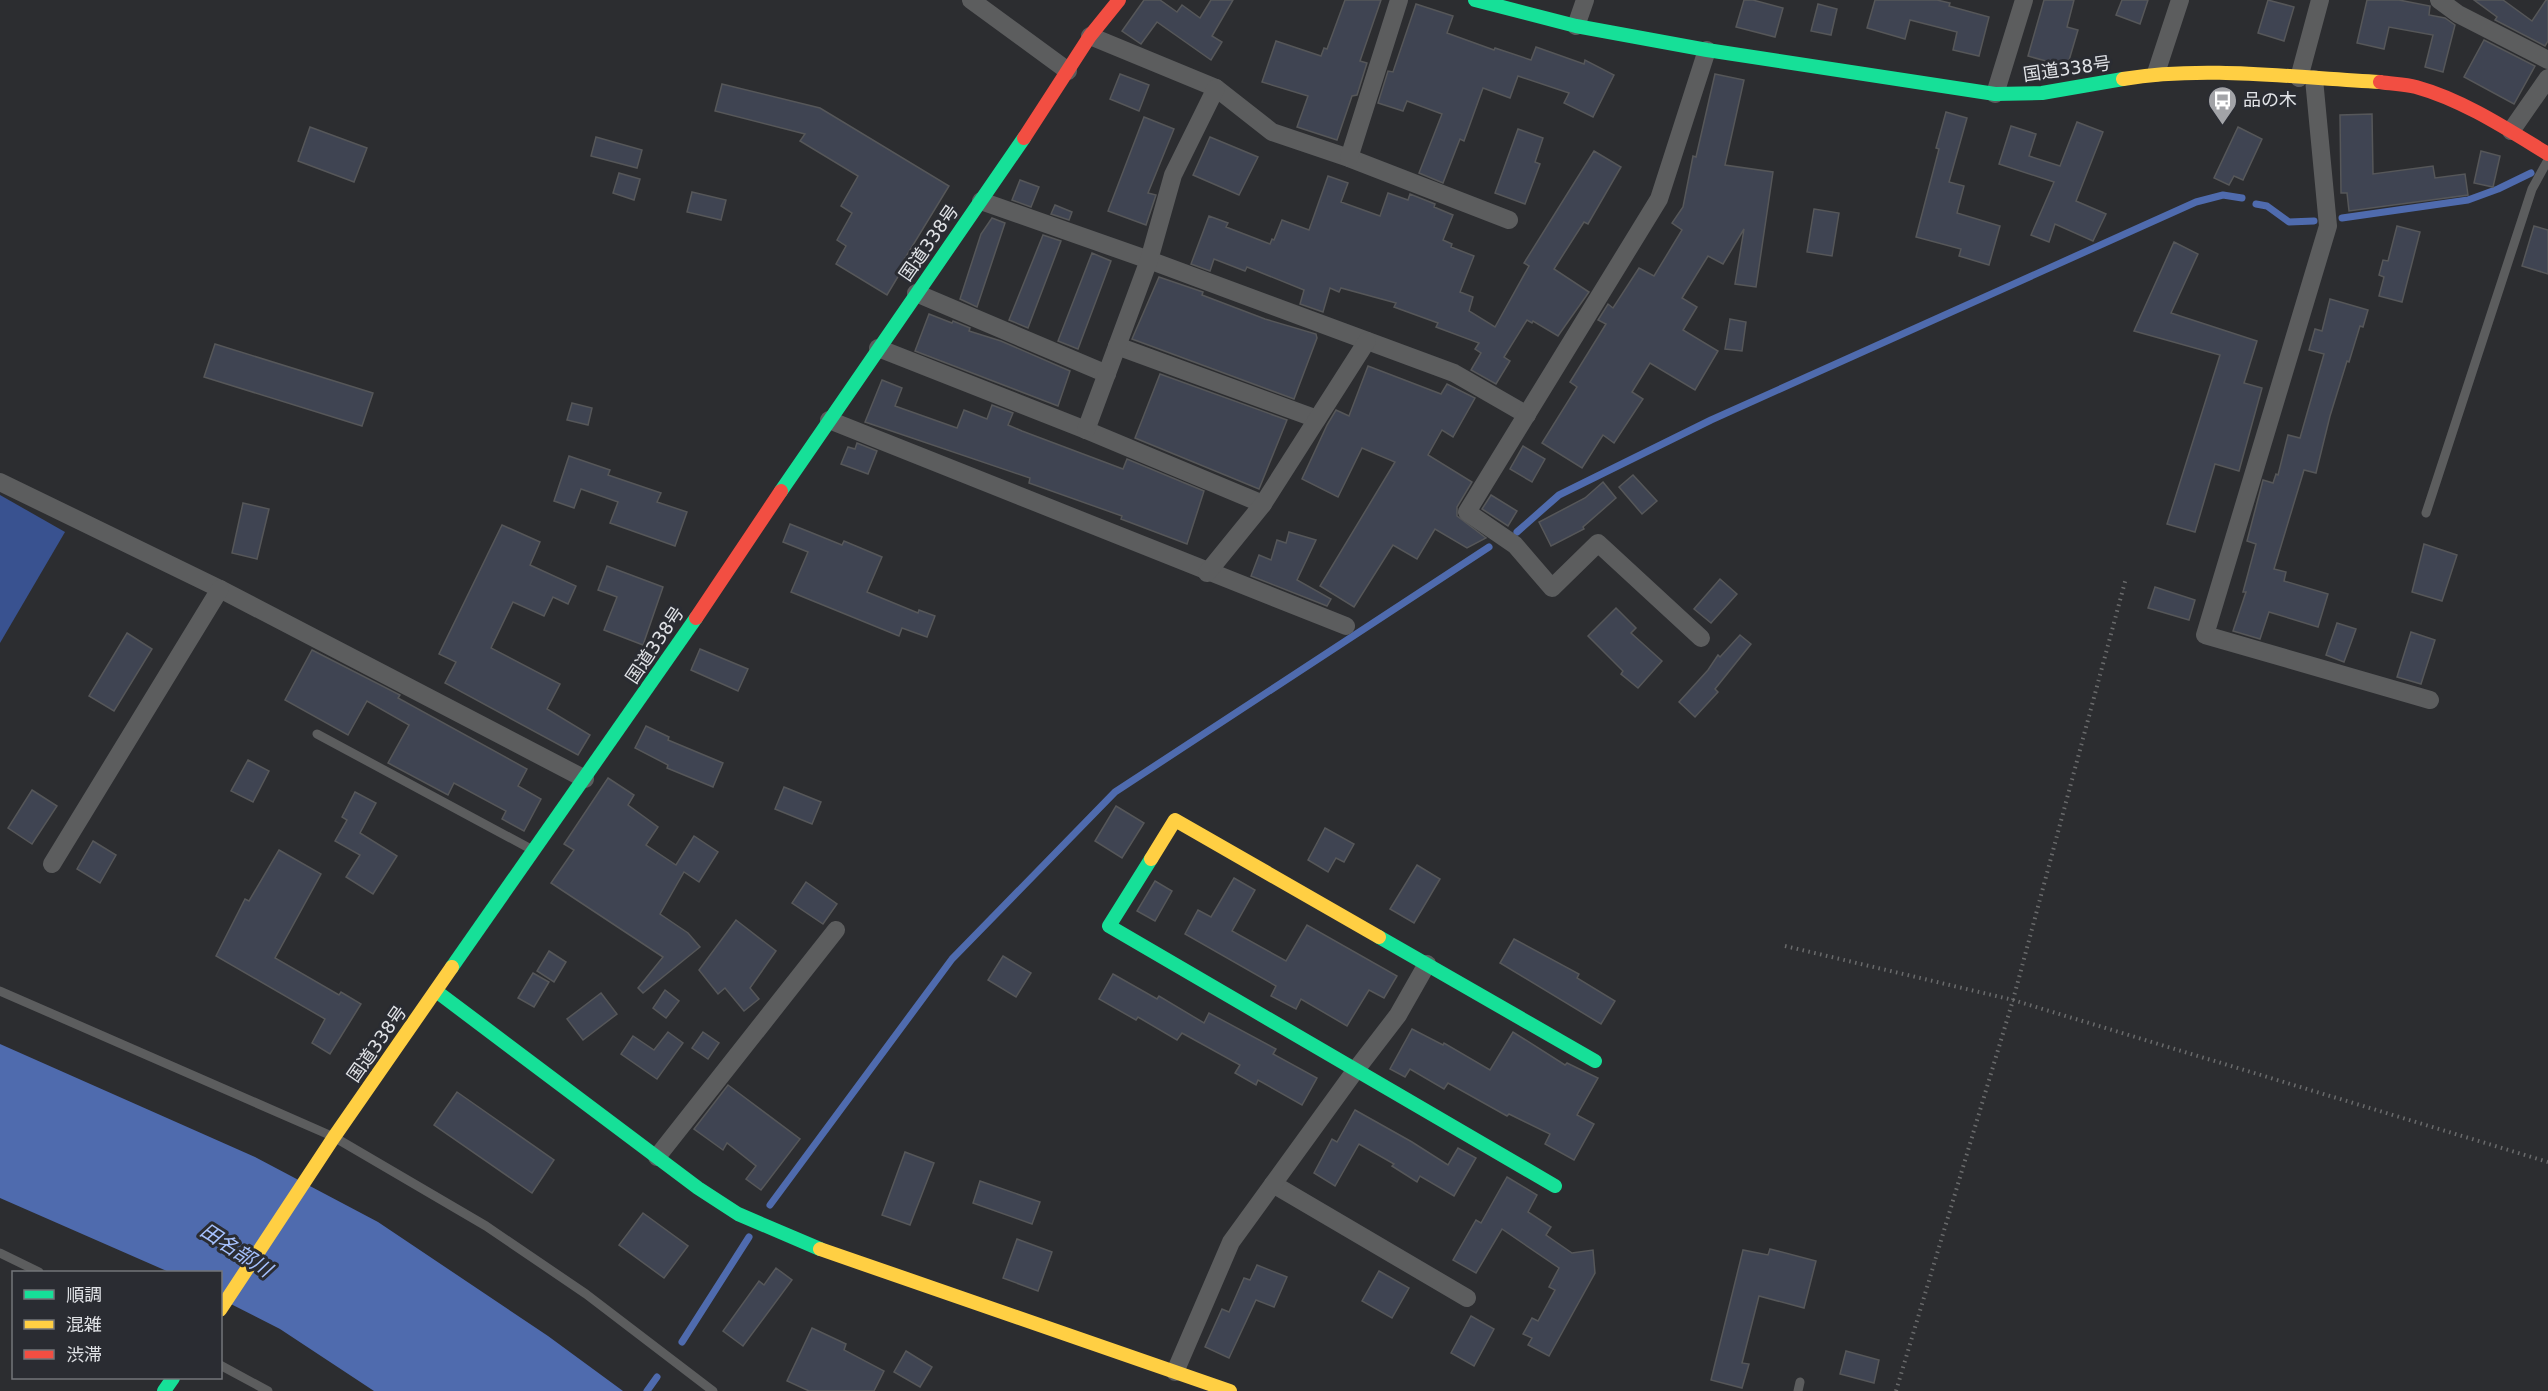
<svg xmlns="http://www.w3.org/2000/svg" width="2548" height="1391" font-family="'DejaVu Sans','Noto Sans JP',sans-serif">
<rect width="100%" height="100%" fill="#2c2d30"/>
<!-- forest -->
<polygon fill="#395290" points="0,495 65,532 0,643"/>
<!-- water -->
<polygon fill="#4f6bae" points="0,1044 255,1157 378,1222 548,1336 623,1391 374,1391 280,1329 221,1299 220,1272 169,1272 0,1198"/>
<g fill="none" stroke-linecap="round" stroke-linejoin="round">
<!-- stream -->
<g stroke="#4f6bae" stroke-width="7">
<polyline points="2256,204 2267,206 2289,222 2314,221"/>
<polyline points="2342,218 2468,200 2498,189 2531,173"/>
<polyline points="1517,532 1559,495 1711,420 2196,202 2223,195 2242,198"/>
<polyline points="770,1205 952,959 1115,792 1489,547"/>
<polyline points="682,1342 749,1237"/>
<polyline points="647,1391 657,1377"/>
</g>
</g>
<!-- building -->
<g fill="#3f4452" stroke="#565759" stroke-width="1.5">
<polygon points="1144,0 1160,0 1177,12 1182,5 1200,18 1211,0 1233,0 1212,36 1222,42 1211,60 1157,22 1141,44 1122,31"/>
<polygon points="1345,0 1381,0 1360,61 1367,63 1357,95 1352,96 1337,140 1297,127 1308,96 1262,82 1276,41 1321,56 1324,48 1327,49"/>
<polygon points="1744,0 1753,0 1783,8 1775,37 1736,27"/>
<polygon points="1875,0 1937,0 1950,3 1949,6 1989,17 1979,56 1953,50 1957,32 1910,20 1905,39 1867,28"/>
<polygon points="2044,0 2074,0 2067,27 2078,30 2067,67 2028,56"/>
<polygon points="2122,0 2148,0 2140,24 2116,15"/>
<polygon points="2268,0 2294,7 2284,41 2258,33"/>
<polygon points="2367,0 2399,0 2430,6 2429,15 2445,18 2455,25 2443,72 2425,67 2433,35 2389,27 2384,49 2357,43"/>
<polygon points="2474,0 2503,0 2532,21 2546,0 2548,0 2548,41 2545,46 2495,20 2497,17"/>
<polygon points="1416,4 1453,16 1447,33 1494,50 1495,48 1531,60 1536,47 1584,64 1585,60 1614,75 1593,117 1564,103 1569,93 1518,76 1510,98 1483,88 1464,141 1460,139 1443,183 1419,173 1442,114 1407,101 1403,111 1378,103 1388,71 1393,72"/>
<polygon points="1818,4 1837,9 1831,35 1811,31"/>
<polygon points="2484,40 2535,66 2514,104 2464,77"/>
<polygon points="1120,74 1149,85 1139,111 1110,99"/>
<polygon points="1715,74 1744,80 1725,165 1773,172 1756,287 1735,284 1744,229 1723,264 1708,256 1682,298 1697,307 1683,330 1718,351 1695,390 1650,363 1632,392 1643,399 1614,443 1603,435 1582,468 1542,443 1577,387 1570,382 1606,324 1598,320 1608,304 1613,308 1639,268 1654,276 1682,230 1672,223 1683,207 1693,156 1696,157"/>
<polygon points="722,84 820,108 949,186 899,268 902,270 887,295 836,264 846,246 837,240 852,213 841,206 858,176 800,141 805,134 715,111"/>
<polygon points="1946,112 1967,118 1949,182 1964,186 1957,213 2000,226 1989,265 1959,256 1961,249 1916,237 1939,149 1936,148"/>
<polygon points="2372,114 2373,174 2433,166 2435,178 2465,174 2468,195 2349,211 2347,193 2341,193 2340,115"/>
<polygon points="1144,117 1174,129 1148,193 1156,195 1146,225 1108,211"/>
<polygon points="2077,122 2103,132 2076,201 2106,214 2093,241 2055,224 2049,242 2031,235 2054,182 1999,164 2011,126 2036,134 2029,156 2060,166"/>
<polygon points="310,127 367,148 354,182 298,161"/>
<polygon points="2238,127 2262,139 2243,180 2234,176 2229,185 2214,178"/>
<polygon points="1518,129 1543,138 1535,162 1540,164 1525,204 1495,193"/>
<polygon points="596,137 642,150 637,168 591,156"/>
<polygon points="1210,137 1258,157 1239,195 1193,175"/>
<polygon points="1594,151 1621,167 1588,224 1584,222 1554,269 1589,292 1558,336 1533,321 1532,323 1527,320 1504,357 1510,361 1496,384 1471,370 1481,353 1475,349 1479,343 1436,327 1438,323 1394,307 1396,303 1341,288 1339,292 1330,288 1323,312 1300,304 1304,290 1247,267 1245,271 1214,259 1210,271 1191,264 1209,216 1228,223 1226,227 1270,244 1272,239 1274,240 1282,220 1309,230 1328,176 1348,183 1341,202 1380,216 1388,193 1408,200 1410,194 1435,204 1434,207 1453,215 1443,240 1452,244 1451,247 1474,256 1460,292 1473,297 1469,311 1495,327 1529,266 1524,263"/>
<polygon points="2481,151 2500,156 2493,187 2474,183"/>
<polygon points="619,173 640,179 634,200 613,193"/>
<polygon points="1020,180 1039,187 1031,207 1012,200"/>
<polygon points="692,192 726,200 721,220 687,212"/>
<polygon points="1055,205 1072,212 1069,220 1051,214"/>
<polygon points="1814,209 1839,213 1832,256 1807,252"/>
<polygon points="992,218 1005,223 977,307 960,299 981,234"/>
<polygon points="2397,226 2420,232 2402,302 2379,296 2384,277 2379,275 2383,260 2388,261"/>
<polygon points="2534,226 2548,230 2548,274 2522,266"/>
<polygon points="1043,235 1061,241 1028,328 1009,320"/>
<polygon points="2174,242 2198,254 2171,313 2257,341 2244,383 2262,388 2239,471 2215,464 2195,532 2167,524 2220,355 2134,331"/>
<polygon points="1092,253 1111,261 1078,349 1058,341"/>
<polygon points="1159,277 1203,292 1202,295 1265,319 1316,334 1317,338 1294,399 1132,339"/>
<polygon points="2330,299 2368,310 2363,327 2360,326 2349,362 2347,361 2330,416 2316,473 2304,470 2274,569 2286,572 2284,581 2328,594 2318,627 2269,612 2260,639 2233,631 2246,592 2243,592 2256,544 2247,541 2263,480 2273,483 2276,474 2278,475 2288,435 2300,438 2324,354 2309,350 2315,329 2322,331"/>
<polygon points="929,314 952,323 953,321 970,328 969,331 1001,341 1070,371 1058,406 915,351"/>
<polygon points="1730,319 1746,322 1742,351 1725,349"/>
<polygon points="215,344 373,393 362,426 204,377"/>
<polygon points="1368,366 1441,394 1447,384 1475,398 1453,437 1442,430 1428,455 1472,482 1457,507 1457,516 1486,538 1467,548 1435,529 1417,559 1393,545 1354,607 1320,586 1395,462 1362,448 1338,497 1302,479 1327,425 1336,410 1349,416"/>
<polygon points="1160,374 1287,420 1259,489 1135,438"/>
<polygon points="882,380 902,388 895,406 957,428 964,410 987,419 992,405 1013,413 1008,425 1022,431 1123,469 1127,459 1204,491 1187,544 1121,519 1122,516 1029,483 1030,478 865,422"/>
<polygon points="572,403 592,408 588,425 567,420"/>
<polygon points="857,443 877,451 868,474 841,464 848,447 855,449"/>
<polygon points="1523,446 1545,459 1532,482 1510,469"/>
<polygon points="569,456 610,470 608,475 661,493 657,502 687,512 675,546 610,523 618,502 581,489 574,508 554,501"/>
<polygon points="1633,475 1657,501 1642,514 1619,487"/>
<polygon points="1603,482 1616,498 1583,527 1584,529 1551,546 1539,522 1585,498"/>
<polygon points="1491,495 1517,511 1508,526 1482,509"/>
<polygon points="243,503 269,509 257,559 232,553"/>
<polygon points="790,524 842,545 844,541 882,557 867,592 918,613 919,610 935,616 927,637 902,628 899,636 791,592 808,552 783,542"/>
<polygon points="502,525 540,542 530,565 576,586 568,604 553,597 544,616 513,602 491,648 560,684 547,709 590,735 578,755 445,683 456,662 439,654"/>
<polygon points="1289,532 1316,540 1297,580 1331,599 1327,606 1251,576 1259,555 1271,560 1277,540 1286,543"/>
<polygon points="2424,544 2457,555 2442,601 2412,592"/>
<polygon points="607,566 663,587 643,645 604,630 617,597 598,590"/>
<polygon points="1720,579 1737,594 1711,623 1694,609"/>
<polygon points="2155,587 2195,600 2189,620 2148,608"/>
<polygon points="1616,608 1636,628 1631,633 1662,661 1638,688 1621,674 1623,671 1588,636"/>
<polygon points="2337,623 2356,629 2344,662 2326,655"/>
<polygon points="2411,632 2435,640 2421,684 2397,677"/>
<polygon points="127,633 152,649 114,711 89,696"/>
<polygon points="1740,635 1751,644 1715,689 1718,692 1695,717 1679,702 1708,670 1718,655 1720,657"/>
<polygon points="700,649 748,669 738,691 691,670"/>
<polygon points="312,650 400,695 398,698 527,769 518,786 541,799 524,831 502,819 506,811 454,783 448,795 388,763 409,725 367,701 348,735 285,700"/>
<polygon points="646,726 669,737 668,740 723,763 713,787 667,768 668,765 635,748"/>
<polygon points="248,760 269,771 253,802 231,791"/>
<polygon points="608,778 634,795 628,805 658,827 646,845 676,865 694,836 718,852 699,882 684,872 660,914 688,933 700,947 643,993 638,988 663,957 551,883 574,850 564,844"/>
<polygon points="784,787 821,802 812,824 775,809"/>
<polygon points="32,790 57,806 32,844 8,828"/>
<polygon points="355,792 376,803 360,833 397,856 373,894 346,877 360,855 335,841 347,820 342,817"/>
<polygon points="1116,806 1144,823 1122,858 1095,841"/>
<polygon points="1325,828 1354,844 1344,862 1336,858 1328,872 1308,860"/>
<polygon points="93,841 116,855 100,883 77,869"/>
<polygon points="279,850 321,874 275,958 339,995 341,992 361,1004 330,1054 312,1043 325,1019 216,956 245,899 249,901"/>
<polygon points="1417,865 1440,879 1414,923 1390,909"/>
<polygon points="1234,878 1255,890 1232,931 1286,961 1307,925 1397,976 1384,998 1369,990 1347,1026 1301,999 1296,1009 1271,996 1276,986 1185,934 1198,910 1211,917"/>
<polygon points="1155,881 1172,891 1155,921 1137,911"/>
<polygon points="806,882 837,904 823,924 792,903"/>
<polygon points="736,920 776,951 750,988 759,999 744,1011 725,988 718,994 699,970"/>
<polygon points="1514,939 1579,974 1577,978 1615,1001 1601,1024 1500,963"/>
<polygon points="549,951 566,962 554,982 537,971"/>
<polygon points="1003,956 1031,973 1016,997 988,980"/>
<polygon points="533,973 549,982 534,1007 518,998"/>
<polygon points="1113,974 1157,999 1159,996 1204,1023 1209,1013 1276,1049 1273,1054 1317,1078 1302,1105 1258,1080 1256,1085 1235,1073 1240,1065 1182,1033 1177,1040 1138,1017 1136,1020 1099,999"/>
<polygon points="665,990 679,1001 666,1018 653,1008"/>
<polygon points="601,993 617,1014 583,1040 567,1019"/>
<polygon points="1412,1029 1443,1045 1444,1043 1490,1070 1513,1032 1565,1065 1567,1063 1598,1078 1577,1115 1594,1124 1574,1160 1545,1144 1550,1134 1509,1114 1507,1116 1448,1083 1444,1089 1410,1069 1405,1077 1390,1069"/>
<polygon points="668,1032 683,1043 657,1079 621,1054 633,1036 654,1050"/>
<polygon points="703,1032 719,1043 708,1059 692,1048"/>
<polygon points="728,1085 800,1139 761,1190 746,1179 756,1166 727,1143 723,1150 694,1129"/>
<polygon points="457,1092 554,1160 532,1193 434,1125"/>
<polygon points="1355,1110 1412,1142 1448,1165 1458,1148 1476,1158 1454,1196 1420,1176 1417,1182 1392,1166 1394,1164 1359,1144 1335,1186 1314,1173 1332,1139 1337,1142"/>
<polygon points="905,1152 934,1163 910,1225 882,1215"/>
<polygon points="1507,1177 1537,1195 1528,1212 1551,1227 1546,1235 1572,1253 1593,1250 1595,1273 1549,1356 1528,1345 1532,1338 1523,1334 1532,1318 1538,1321 1555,1290 1549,1287 1559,1268 1502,1229 1476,1273 1453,1260 1476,1220 1481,1223"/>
<polygon points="980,1181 1040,1202 1032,1224 973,1203"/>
<polygon points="643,1213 688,1246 664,1278 619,1245"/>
<polygon points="1017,1239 1052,1252 1038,1291 1003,1278"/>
<polygon points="1770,1249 1816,1261 1804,1308 1759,1296 1742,1363 1749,1364 1742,1388 1711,1380 1743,1250 1768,1255"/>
<polygon points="1257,1265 1287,1277 1274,1307 1256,1300 1229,1358 1205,1347 1222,1309 1229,1312 1244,1278 1250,1280"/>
<polygon points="776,1268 792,1280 743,1346 723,1331 759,1281 764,1285"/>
<polygon points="1379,1271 1409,1288 1392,1318 1362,1301"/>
<polygon points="1471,1316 1494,1329 1474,1366 1451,1353"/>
<polygon points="812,1328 846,1344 844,1350 884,1371 874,1391 809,1391 787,1381"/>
<polygon points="906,1351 932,1367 920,1387 894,1372"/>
<polygon points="1846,1351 1879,1360 1874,1383 1840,1374"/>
</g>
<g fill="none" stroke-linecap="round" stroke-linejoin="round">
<!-- path -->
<g stroke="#6a6b6c" stroke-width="4" stroke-dasharray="1.5 4.5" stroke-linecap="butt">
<polyline points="1785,946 2013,1000 2548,1162"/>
<polyline points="1896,1391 2013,1000 2126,578"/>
</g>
<!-- lane -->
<g stroke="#5c5d5e" stroke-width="9">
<polyline points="2426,513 2532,189 2548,160"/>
<polyline points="317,734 529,848"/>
<polyline points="0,991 334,1137 486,1226 586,1294 713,1391"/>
<polyline points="0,1253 39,1272"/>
<polyline points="220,1365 268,1391"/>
<polyline points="1798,1391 1800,1382"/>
</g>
<!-- street -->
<g stroke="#5c5d5e" stroke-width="18">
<polyline points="971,0 1068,71"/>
<polyline points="2439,0 2458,14 2548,60"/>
<polyline points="1576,26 1585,0"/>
<polyline points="1090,36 1216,88 1272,132 1349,158 1509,220"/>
<polyline points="2156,73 2180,0"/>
<polyline points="2299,78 2320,0"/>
<polyline points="2314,79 2328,226 2205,635 2430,700"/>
<polyline points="1995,94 2024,0"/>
<polyline points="2511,131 2548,78"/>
<polyline points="1349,158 1399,0"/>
<polyline points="981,201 1149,260 1454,373 1527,415"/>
<polyline points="916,293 1107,374"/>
<polyline points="1117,346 1317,419"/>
<polyline points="878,348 1086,430 1263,504"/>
<polyline points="829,420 1346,626"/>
<polyline points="1086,430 1149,260 1173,175 1216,88"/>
<polyline points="0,482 220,589 585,779"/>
<polyline points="1207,573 1263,504 1367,341"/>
<polyline points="1701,638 1598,543 1552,588 1515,545 1467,512 1659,199 1707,50"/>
<polyline points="52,864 220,589"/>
<polyline points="657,1157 836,930"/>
<polyline points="1273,1184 1467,1298"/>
<polyline points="1175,1372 1231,1242 1355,1071 1398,1015 1427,964"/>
</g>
<!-- fast -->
<g stroke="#16e098" stroke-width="14">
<polyline points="1475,0 1576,26 1707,50 1995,94 2042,93 2123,79"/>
<polyline points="781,491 1024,138"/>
<polyline points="1151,859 1109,926 1555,1186"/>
<polyline points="1379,937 1595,1061"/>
<polyline points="452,967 696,618"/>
<polyline points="436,991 698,1188 738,1214 820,1249"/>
<polyline points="164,1391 173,1378"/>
</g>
<!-- slow -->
<g stroke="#ffcf43" stroke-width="14">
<path d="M2123,79C2204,65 2297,78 2380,82"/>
<polyline points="1151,859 1175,820 1379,937"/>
<polyline points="820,1249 1230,1391"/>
<polyline points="220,1310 334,1137 452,967"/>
</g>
<!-- jam -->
<g stroke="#f24e42" stroke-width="14">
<path d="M2380,82C2392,84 2404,84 2416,87C2463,100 2507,129 2548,154"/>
<polyline points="1024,138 1090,36 1119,0"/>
<polyline points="696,618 781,491"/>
</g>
</g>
<!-- icons -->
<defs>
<symbol id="bus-pin" viewBox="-11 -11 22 30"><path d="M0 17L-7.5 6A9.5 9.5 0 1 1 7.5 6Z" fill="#a2a3a7" stroke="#2a2c32"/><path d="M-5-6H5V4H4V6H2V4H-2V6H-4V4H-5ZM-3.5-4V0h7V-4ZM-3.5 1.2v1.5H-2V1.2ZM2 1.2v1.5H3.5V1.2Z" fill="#fff"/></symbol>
</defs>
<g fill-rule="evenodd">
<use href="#bus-pin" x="2206" y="84" width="33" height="45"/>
</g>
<g text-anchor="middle" stroke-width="6" stroke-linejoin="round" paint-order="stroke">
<!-- street labels -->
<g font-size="18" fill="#e1e3e7" stroke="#2a2c32">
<text transform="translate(2067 69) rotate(-8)" y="6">国道338号</text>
<text transform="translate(929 243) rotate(-55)" y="6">国道338号</text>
<text transform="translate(655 645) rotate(-56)" y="6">国道338号</text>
<text transform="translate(377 1044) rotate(-55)" y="6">国道338号</text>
</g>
<!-- poi labels -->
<g font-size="18" fill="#e1e3e7" stroke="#2a2c32" text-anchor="start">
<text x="2243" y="106">品の木</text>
</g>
<!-- water labels -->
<g font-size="20" font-style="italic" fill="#a6c1fd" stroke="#2a2c32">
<text transform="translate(236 1250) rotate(33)" y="7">田名部川</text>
</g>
</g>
<!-- legend -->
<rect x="12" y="1271" width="210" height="108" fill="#2a2c32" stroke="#73757a" stroke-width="1.5"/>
<rect x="24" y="1290" width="30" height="9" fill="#16e098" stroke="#73757a" stroke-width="1.5"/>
<text x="66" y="1301" font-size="18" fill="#e1e3e7">順調</text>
<rect x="24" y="1320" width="30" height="9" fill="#ffcf43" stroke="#73757a" stroke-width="1.5"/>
<text x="66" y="1331" font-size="18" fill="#e1e3e7">混雑</text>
<rect x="24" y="1350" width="30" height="9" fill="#f24e42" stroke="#73757a" stroke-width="1.5"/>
<text x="66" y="1361" font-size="18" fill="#e1e3e7">渋滞</text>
</svg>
